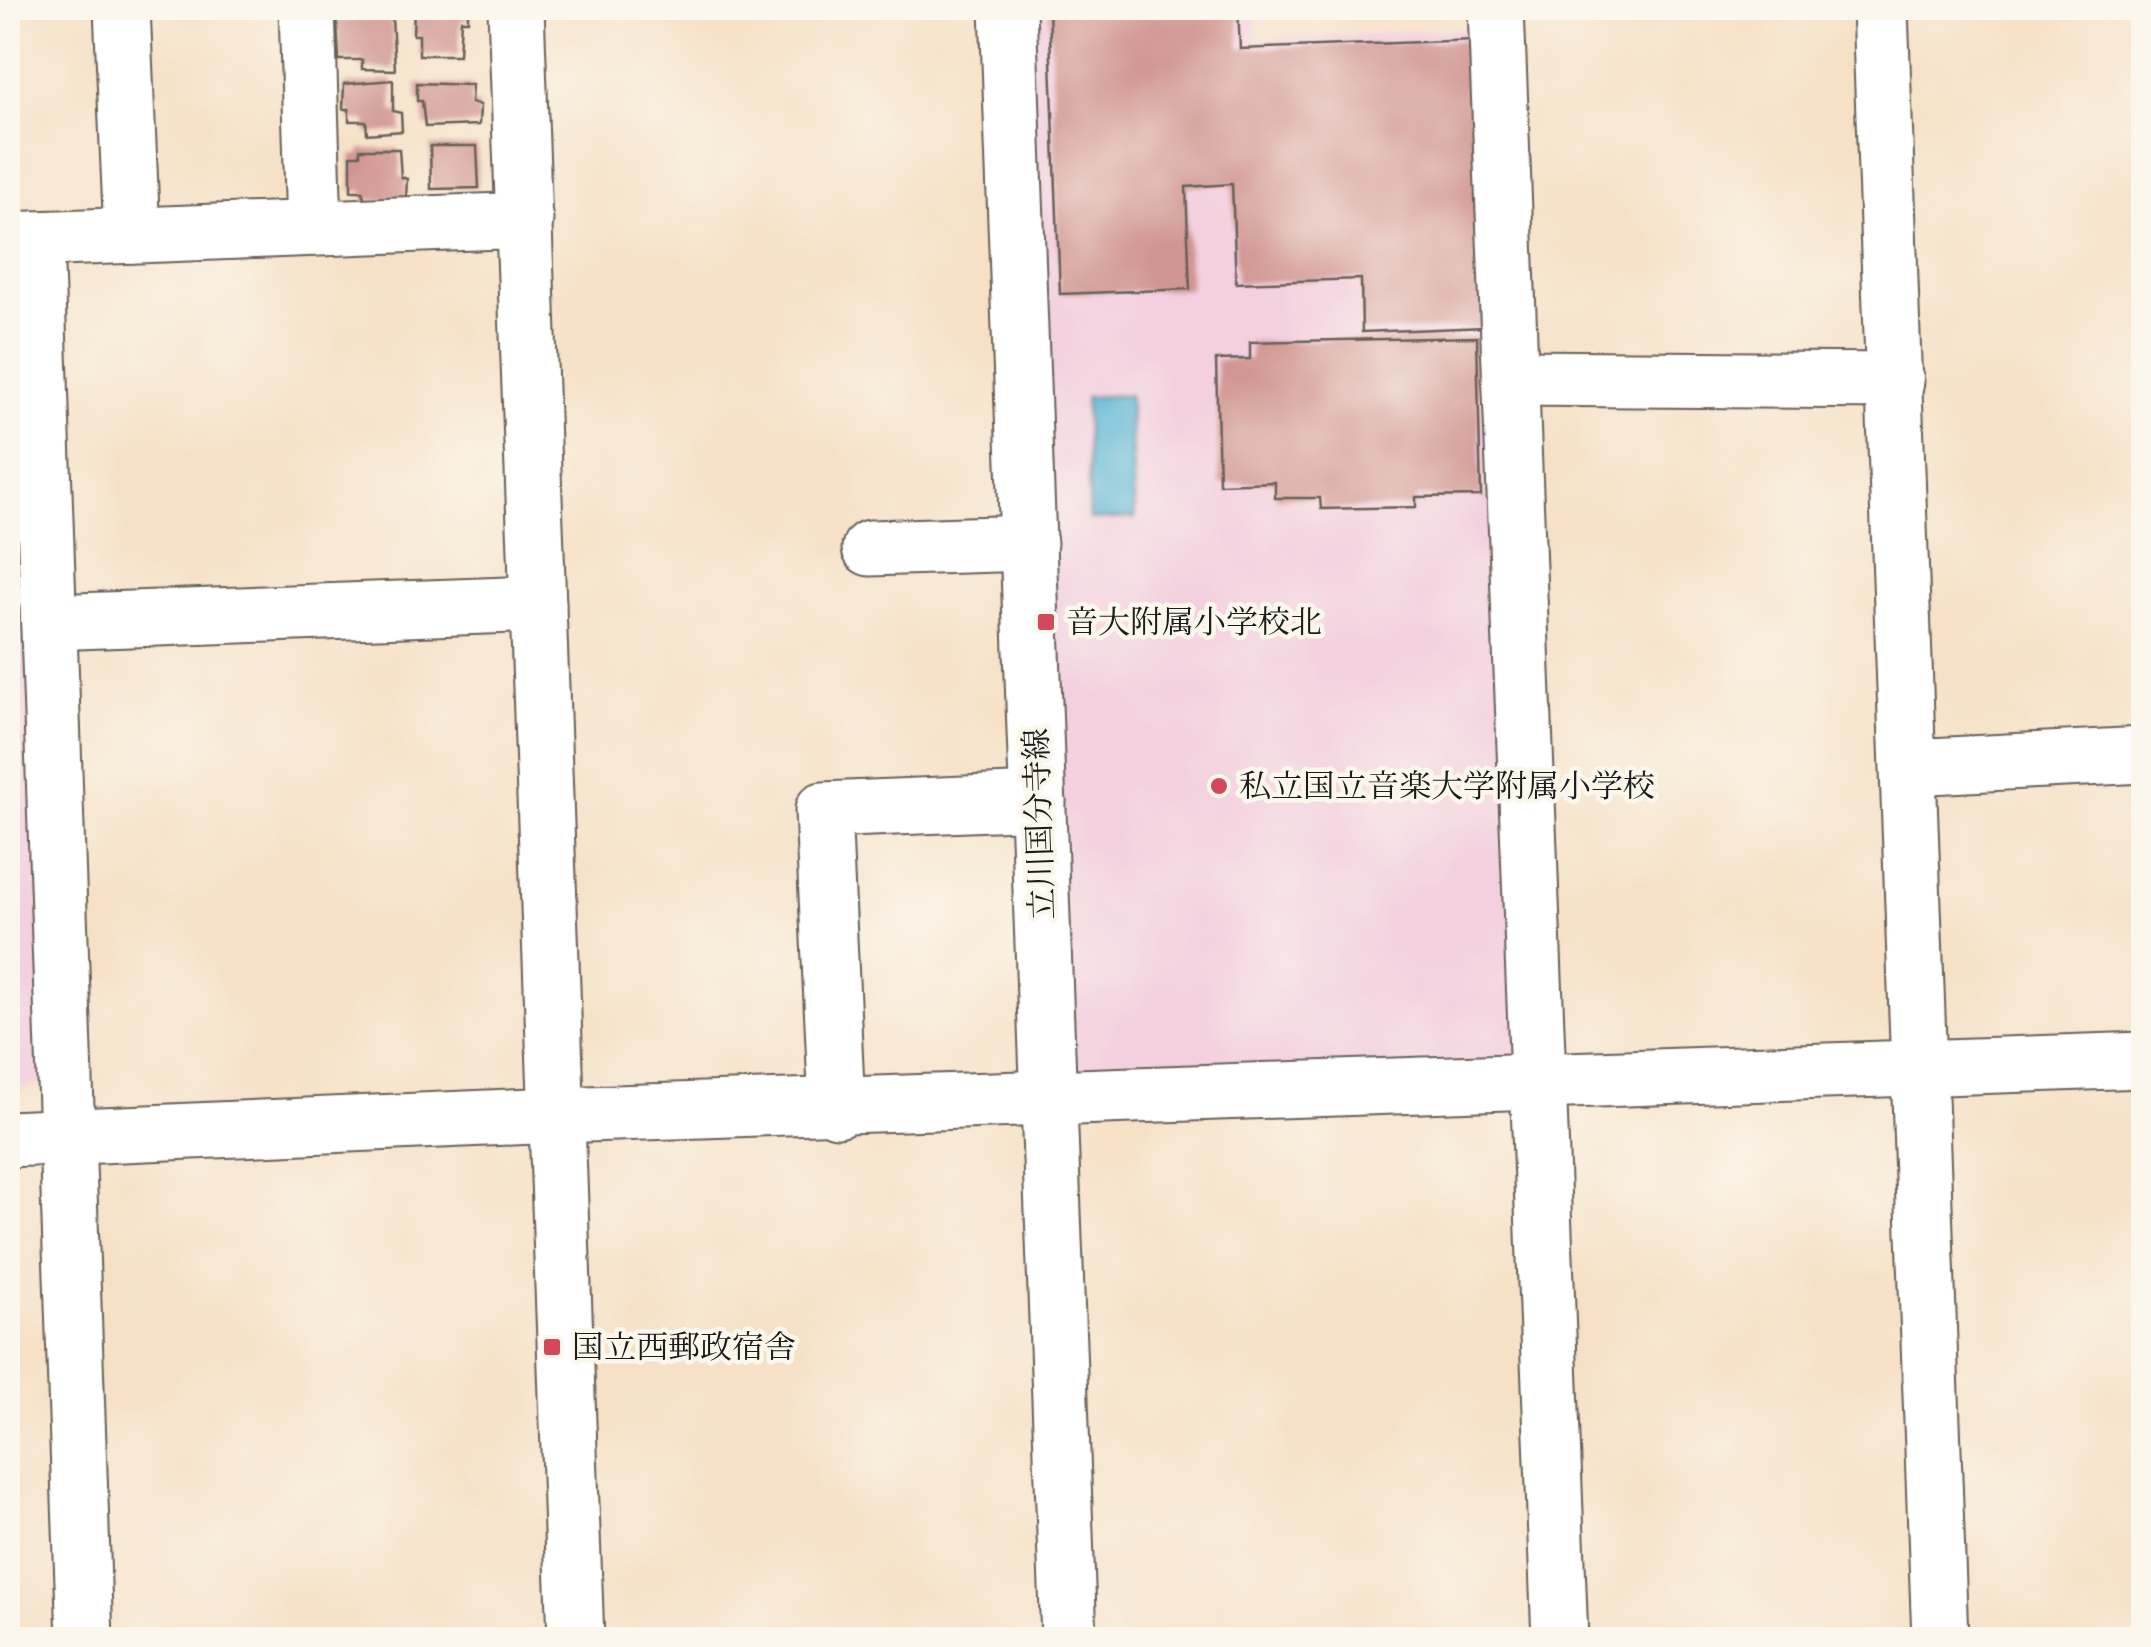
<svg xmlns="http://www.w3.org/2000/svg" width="2151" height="1647" font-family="'EB Garamond','Noto Serif JP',serif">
<rect width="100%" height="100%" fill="#fbf7ec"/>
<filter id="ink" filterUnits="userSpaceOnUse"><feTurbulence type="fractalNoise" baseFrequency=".01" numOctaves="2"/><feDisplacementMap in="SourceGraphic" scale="20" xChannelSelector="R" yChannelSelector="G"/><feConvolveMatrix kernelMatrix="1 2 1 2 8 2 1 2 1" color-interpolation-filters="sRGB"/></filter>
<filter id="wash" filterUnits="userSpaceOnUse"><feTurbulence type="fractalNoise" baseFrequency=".0048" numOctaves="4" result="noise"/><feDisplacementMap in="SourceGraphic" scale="40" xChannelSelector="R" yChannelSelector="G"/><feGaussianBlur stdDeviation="2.25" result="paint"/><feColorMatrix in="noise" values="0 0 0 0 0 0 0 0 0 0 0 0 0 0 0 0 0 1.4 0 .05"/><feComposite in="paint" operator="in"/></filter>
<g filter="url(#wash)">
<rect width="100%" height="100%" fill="#f6e1c7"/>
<!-- built -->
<g fill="#f3cfdf">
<polygon points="1027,8 1255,8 1257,40 1483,28 1522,1061 1067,1079"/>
<polygon points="24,323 45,1082 25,1086 16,1102 19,1116 8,1116 8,324"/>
</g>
<!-- water -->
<polygon fill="#55b2d3" stroke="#386778" stroke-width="2.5" points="1129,395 1135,518 1090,520 1085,397"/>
<g id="blocks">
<!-- building -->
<g fill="#d19693">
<polygon points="414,8 468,8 468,20 461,20 459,55 419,55 419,35 413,35"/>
<polygon points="1049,8 1238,8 1240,49 1474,40 1485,327 1362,332 1361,279 1236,283 1232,184 1186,187 1190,289 1060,294"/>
<polygon points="392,18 395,70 362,69 362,60 339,60 337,20"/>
<polygon points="393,80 393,111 401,113 402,131 367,134 366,121 349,121 349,109 343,109 344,84"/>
<polygon points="417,83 472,85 471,103 480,105 479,125 425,127 422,101 417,101"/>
<polygon points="430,146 477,146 479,188 431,189"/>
<polygon points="360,149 399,149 401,177 407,179 406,200 365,200 362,191 351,191 351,155 360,155"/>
<polygon points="1477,337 1481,496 1416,497 1416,507 1321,509 1320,498 1275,498 1275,482 1219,484 1216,360 1250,359 1250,342"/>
</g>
</g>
</g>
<g filter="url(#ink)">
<use href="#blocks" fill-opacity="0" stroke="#686158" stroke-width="2.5"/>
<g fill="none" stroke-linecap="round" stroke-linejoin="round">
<defs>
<g id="minor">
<polyline points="122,8 132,235"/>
<polyline points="307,8 314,228"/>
<polyline points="516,8 576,1640"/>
<polyline points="1496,8 1560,1640"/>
<polyline points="1880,8 1940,1640"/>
<polyline points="35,239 85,1640"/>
<polyline points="8,240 525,220"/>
<polyline points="1510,378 1896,381"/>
<polyline points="870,548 1029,543"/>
<polyline points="49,622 538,604"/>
<polyline points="1910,767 2144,755"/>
<polyline points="837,1109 823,810 1038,801"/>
<polyline points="8,1139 557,1115 2144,1060"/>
</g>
<polyline id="major" points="1008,8 1069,1640"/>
</defs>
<!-- minor casing -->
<use href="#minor" stroke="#686158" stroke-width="59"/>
<!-- major casing -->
<use href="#major" stroke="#686158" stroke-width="59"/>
<!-- minor -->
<use href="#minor" stroke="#fff" stroke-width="55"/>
<!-- major -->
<use href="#major" stroke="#fff" stroke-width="55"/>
</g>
</g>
<!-- markers -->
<g fill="#d1495b" stroke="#fbf7ec" stroke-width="4">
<rect x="1036" y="612" width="20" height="20" rx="5"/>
<circle cx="1219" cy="786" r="10"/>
<rect x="542" y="1337" width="20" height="20" rx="5"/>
</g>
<g text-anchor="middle" stroke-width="9" stroke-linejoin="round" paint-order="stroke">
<!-- poi labels -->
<g font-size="32" fill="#1c1c1c" stroke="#fbf7ec" text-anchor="start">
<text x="1066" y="633">音大附属小学校北</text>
<text x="1239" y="797">私立国立音楽大学附属小学校</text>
<text x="572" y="1358">国立西郵政宿舎</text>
</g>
<!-- street labels -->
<g font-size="32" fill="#1c1c1c" stroke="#fbf7ec">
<text transform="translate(1039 824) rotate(-92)" y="11">立川国分寺線</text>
</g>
</g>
<!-- margin -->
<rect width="2151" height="1647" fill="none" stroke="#fbf7ec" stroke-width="40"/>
</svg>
